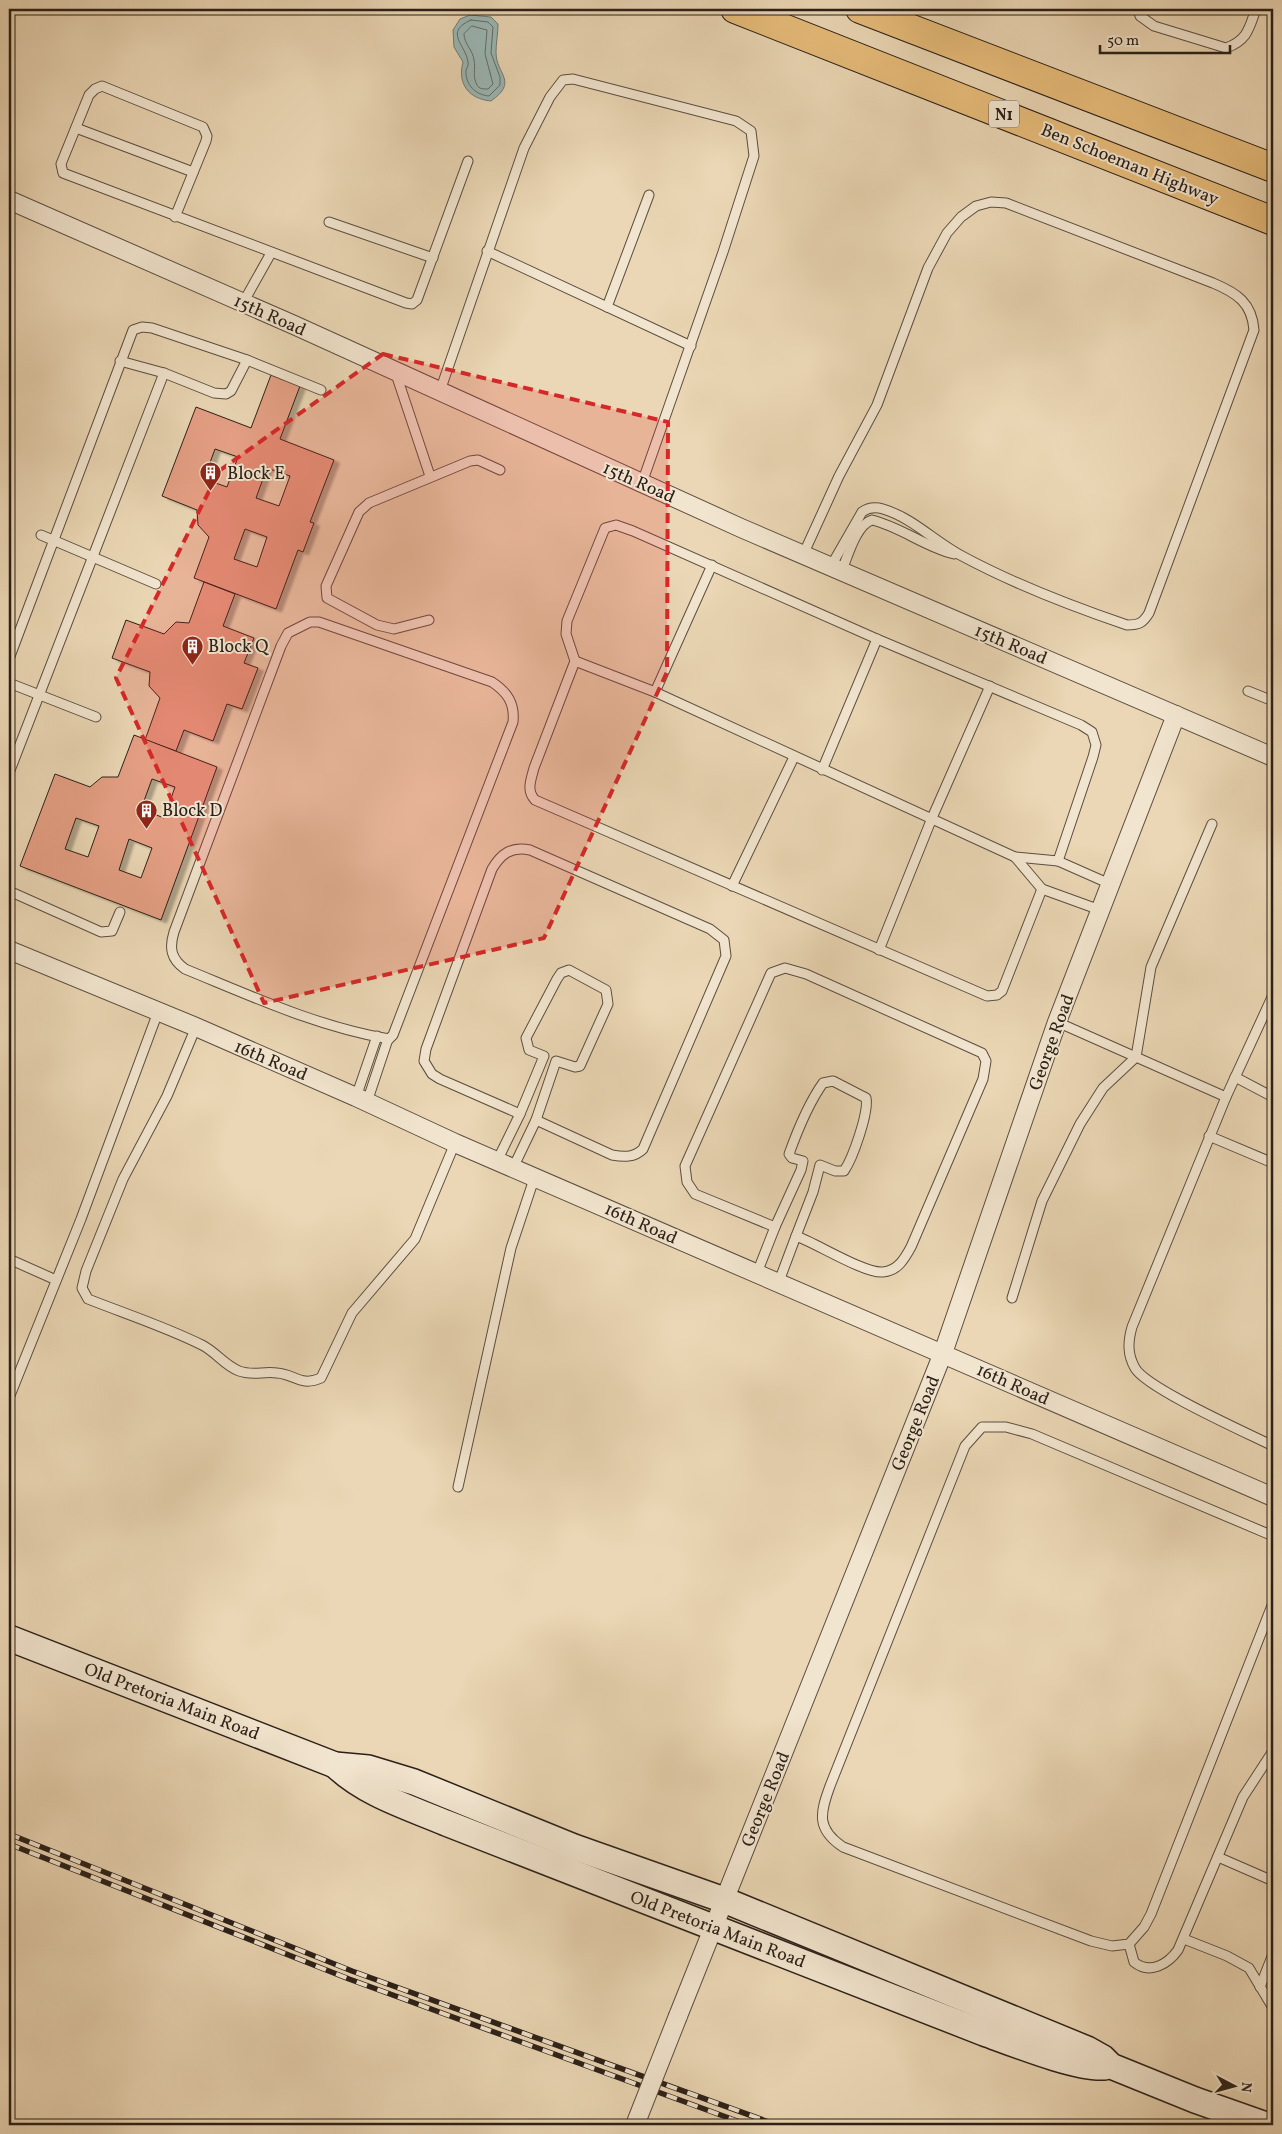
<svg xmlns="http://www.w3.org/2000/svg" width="1282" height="2134" font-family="Vollkorn,serif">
<defs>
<filter id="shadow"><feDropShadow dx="5.5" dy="3" stdDeviation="1" flood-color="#0004"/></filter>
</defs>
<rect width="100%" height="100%" fill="#ebd7b5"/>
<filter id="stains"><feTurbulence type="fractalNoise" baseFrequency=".004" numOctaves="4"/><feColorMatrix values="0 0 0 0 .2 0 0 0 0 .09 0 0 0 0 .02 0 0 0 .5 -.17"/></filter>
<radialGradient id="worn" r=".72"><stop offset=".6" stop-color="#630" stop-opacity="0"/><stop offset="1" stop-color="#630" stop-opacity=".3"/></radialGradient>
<!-- water -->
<path fill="#9bb8b6" stroke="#6e7b77" d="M470,15L491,17L498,24C498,34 496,43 496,52C496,75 519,81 491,101C469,99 457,84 463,62L454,47L453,30L460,19Z"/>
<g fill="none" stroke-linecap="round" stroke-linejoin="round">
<!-- shore -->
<g stroke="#636c68" stroke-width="1">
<path d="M471,20L488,22L493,27L491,53L500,77V85L489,96C476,95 465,85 466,70C467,67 469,65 468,62C466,45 443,32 471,20Z"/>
<path d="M472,26L487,30L485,54L493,84L488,89C483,89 479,89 477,85C472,76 476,69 474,60C473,50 464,44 464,34Z"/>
</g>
</g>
<!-- building -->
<g fill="#e6a085" stroke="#2b2019" fill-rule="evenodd" filter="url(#shadow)">
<path d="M271,375L300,386L280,439L334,460L310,522L314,523L303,552L298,550L276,609L194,578L209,537L198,525L197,510L162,496L196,407L251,428ZM215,449L238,457L227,487L204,479ZM267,468L290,476L279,506L256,498ZM245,529L267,537L257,567L234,559Z"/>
<polygon points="204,582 235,594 223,626 254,638 244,663 258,668 242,709 227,704 213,741 184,730 176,751 145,740 160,698 149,686 150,672 112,658 126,620 164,634 176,622 189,623"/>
<path d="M134,735L217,767L161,920L20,866L55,774L90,787L102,777H118ZM152,779L175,787L164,818L141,809ZM76,818L99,826L88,857L65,849ZM129,839L152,848L141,878L119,870Z"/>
</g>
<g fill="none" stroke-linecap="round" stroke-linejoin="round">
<defs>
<g id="service">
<path d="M1138,9L1140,16L1154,26L1226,48C1248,40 1249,28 1256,9"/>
<polyline points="76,128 193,172"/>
<polyline points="175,217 206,141 207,136 203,127 102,86 95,89 89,95 61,164 63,173 406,303 412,304 417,300 468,161"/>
<polyline points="329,222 433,258"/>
<polyline points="487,251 691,346"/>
<polyline points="243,303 271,253"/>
<polyline points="607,307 649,195"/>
<polyline points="120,361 164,373 214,393 226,394 231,391 247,360"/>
<polyline points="395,371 430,476"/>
<polyline points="440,391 524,148 550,97 563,80 573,79 736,121 751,131 754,156 723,252 642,483"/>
<polyline points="41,535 156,584"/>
<path d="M803,555L839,476L877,405L928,268L947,233L961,217L976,206L991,202L1006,203L1213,283C1237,293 1252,303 1254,330L1149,613C1143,623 1139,625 1127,625C1071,606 1014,584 962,556C935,542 913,518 883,509C876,507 869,507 862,512L831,566"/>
<path d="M842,570C848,556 856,525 872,520C901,527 925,547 954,554"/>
<polyline points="429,620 394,629 377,625 327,598 326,586 359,512 369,503 470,461 478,460 500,470"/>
<path d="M310,622H319L492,682C507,692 515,703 513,722L393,1035L389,1039C318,1027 251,996 185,969C171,959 169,948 174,932L281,646L288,633Z"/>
<polyline points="9,659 133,330 142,327 152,328 247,360 321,390"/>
<polyline points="575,661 655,692 1015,857 1058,861 1110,884"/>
<polyline points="9,683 96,717"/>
<polyline points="1248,691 1273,701"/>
<polyline points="655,692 712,565"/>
<polyline points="822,770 877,639"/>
<polyline points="9,773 164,373"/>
<polyline points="1015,857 1042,889 1100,910"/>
<polyline points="732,886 794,757"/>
<path d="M1042,889L1002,991L997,995L987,996L535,800C526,790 531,780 534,768L575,661L566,634L567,621L605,528L616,525L633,531L877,639L1081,725L1092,732L1096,745L1093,757L1058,861"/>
<polyline points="9,891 101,932 112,931 120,912"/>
<polyline points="879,950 932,818 990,686"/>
<path d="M1057,1022L1226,1097L1132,1327C1128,1341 1127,1354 1135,1368C1146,1388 1247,1433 1273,1446"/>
<path d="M196,1027L167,1096L123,1179L86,1271L82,1288L88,1299C126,1314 166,1327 202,1345C216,1352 224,1365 239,1371C252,1376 264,1371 277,1373C295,1374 300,1387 321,1378L352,1313L415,1239L455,1143"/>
<polyline points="1235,1077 1273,1097"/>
<polyline points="356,1097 377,1036"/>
<polyline points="1226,1097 1273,995"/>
<polyline points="367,1102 388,1039"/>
<polyline points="520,1114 544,1056 529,1050 526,1038 557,979 561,973 569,970 606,990 608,1004 580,1066 575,1067 556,1061 536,1120"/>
<polyline points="1209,1136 1273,1163"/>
<path d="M497,1161L520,1114L440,1079L432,1074L424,1061L426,1049L492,869C501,854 511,846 530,850L710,929L724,940L726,956L643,1149C634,1158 623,1157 612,1155L536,1120L513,1168"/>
<path d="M775,1227L801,1170L803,1161L792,1158L789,1154C798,1129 808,1104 823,1083L833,1081L866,1098C869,1112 853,1158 844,1171H835L820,1165L813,1192L796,1236"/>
<polyline points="9,1259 56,1280"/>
<path d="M757,1273L775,1227L695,1194L687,1182L685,1166L771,973L785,968L806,974L982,1053L986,1061L983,1079L911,1247C905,1258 898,1271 883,1272C865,1274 816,1243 796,1236L778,1284"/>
<polyline points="1012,1298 1042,1201 1080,1124 1103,1088 1136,1057 1151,967 1212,824"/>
<polyline points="9,1398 81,1219 158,1012"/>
<polyline points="458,1487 511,1248 535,1176"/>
<path d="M1273,1536L1032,1434L1006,1427H982L965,1446L830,1786C820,1813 816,1829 843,1847L1091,1941L1112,1946L1129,1944L1144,1927L1151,1914L1273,1603"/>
<polyline points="1218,1857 1273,1881"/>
<polyline points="1184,1939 1227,1956 1249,1968 1273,2008"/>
<path d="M1129,1944L1134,1962C1150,1975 1168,1964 1178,1950L1243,1797L1273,1751"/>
<polyline points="1260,1987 1273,1954"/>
</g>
<g id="minor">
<polyline points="9,200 294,325 741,528 1273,757"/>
<polyline points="9,950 196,1027 356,1097 455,1143 1273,1497"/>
<polyline points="678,2016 943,1353 1057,1022 1176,715"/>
</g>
<g id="secondary">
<polyline points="9,1638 335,1765 368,1768 414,1782 574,1847 724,1900 1087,2049 1103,2058 1111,2066 1195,2100 1266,2125"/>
<path d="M335,1765C365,1794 408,1807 446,1823L984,2033C1012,2043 1076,2069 1104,2067"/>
</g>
<g id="motorway">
<polyline points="735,9 1273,221"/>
<polyline points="860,9 1273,168"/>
</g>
</defs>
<!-- service casing -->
<use href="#service" stroke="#5b4e40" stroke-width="11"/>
<!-- minor casing -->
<use href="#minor" stroke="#5b4e40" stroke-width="20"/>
<!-- secondary casing -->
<use href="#secondary" stroke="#2b2019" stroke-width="28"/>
<!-- motorway casing -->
<use href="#motorway" stroke="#2b2019" stroke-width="30"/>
<!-- service -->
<use href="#service" stroke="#f2e5cf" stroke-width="9"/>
<!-- minor -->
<use href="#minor" stroke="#f2e5cf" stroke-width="18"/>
<!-- secondary -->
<use href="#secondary" stroke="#f2e5cf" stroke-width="25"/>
<!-- motorway -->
<use href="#motorway" stroke="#e6bc7a" stroke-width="28"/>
<defs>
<g id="rail">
<polyline points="9,1834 352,1971 777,2125"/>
<polyline points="9,1844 349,1979 748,2125"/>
</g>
</defs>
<!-- rail casing -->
<use href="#rail" stroke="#2b2019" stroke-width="5.5"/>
<!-- rail -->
<use href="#rail" stroke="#f2e5cf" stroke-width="4" stroke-dasharray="11" stroke-linecap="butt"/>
<defs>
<polyline id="minor-bridge" points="635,2125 678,2016"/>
</defs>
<!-- minor-bridge casing -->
<use href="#minor-bridge" stroke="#5b4e40" stroke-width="20" stroke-linecap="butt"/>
<!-- minor-bridge -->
<use href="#minor-bridge" stroke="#f2e5cf" stroke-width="18"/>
</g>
<!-- marked area -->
<path fill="#d62828" fill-opacity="0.2" stroke="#d62828" stroke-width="4" stroke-dasharray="10 6" stroke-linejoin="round" d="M383,354L668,422L667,672L544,938L264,1003L116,678L219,471Z"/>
<!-- icons -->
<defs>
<symbol id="building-pin" viewBox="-11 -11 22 30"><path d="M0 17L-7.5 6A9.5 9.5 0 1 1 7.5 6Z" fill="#8f2418" stroke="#f2e5cf"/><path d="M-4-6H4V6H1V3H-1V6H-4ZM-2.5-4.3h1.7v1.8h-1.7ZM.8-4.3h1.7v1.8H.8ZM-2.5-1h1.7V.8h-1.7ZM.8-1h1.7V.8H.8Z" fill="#fff"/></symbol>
</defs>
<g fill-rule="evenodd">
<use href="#building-pin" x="198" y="460" width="25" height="34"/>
<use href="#building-pin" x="180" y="634" width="25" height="34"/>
<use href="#building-pin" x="134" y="798" width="25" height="34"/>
</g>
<g text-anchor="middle" stroke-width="4" stroke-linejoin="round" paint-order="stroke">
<!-- shield labels -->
<rect fill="#f2e5cf" stroke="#675b50" stroke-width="1" x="989" y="100.5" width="30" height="27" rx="4"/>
<g font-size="16" font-weight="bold" fill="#2b2019">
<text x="1004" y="120">N1</text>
</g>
<!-- street labels -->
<g font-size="18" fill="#2b2019" stroke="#f2e5cf">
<text transform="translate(1130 164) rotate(22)" y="6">Ben Schoeman Highway</text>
<text transform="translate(270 315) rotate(24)" y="6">15th Road</text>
<text transform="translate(639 482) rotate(24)" y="6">15th Road</text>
<text transform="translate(1011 644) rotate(23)" y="6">15th Road</text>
<text transform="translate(1051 1042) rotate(-70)" y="6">George Road</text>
<text transform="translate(271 1060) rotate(23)" y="6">16th Road</text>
<text transform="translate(641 1223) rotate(24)" y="6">16th Road</text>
<text transform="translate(1013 1384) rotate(24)" y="6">16th Road</text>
<text transform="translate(915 1423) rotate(-68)" y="6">George Road</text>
<text transform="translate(172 1701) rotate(21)" y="6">Old Pretoria Main Road</text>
<text transform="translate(765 1799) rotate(-68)" y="6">George Road</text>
<text transform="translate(718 1929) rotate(21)" y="6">Old Pretoria Main Road</text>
</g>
<!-- poi labels -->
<g font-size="18" fill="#2b2019" stroke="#f2e5cf" text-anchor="start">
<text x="227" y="479">Block E</text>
<text x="208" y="652">Block Q</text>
<text x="162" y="816">Block D</text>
</g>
</g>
<!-- margin -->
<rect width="1282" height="2134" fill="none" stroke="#ebd7b5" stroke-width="30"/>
<rect x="10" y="10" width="1262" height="2114" fill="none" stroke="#2b2019" stroke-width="2.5"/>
<rect x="15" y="15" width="1252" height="2104" fill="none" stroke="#2b2019"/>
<!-- north arrow -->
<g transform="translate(1234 2086) rotate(96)" stroke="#f2e5cf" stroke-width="4" paint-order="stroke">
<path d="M0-4L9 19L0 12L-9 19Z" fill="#2b2019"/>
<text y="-8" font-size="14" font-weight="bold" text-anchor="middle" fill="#2b2019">N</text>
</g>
<!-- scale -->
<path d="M1100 45v8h130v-8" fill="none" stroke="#2b2019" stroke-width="2.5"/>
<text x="1107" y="45" font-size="15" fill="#2b2019" stroke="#f2e5cf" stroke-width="4" paint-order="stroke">50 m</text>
<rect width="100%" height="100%" filter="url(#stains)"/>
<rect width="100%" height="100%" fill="url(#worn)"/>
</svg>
